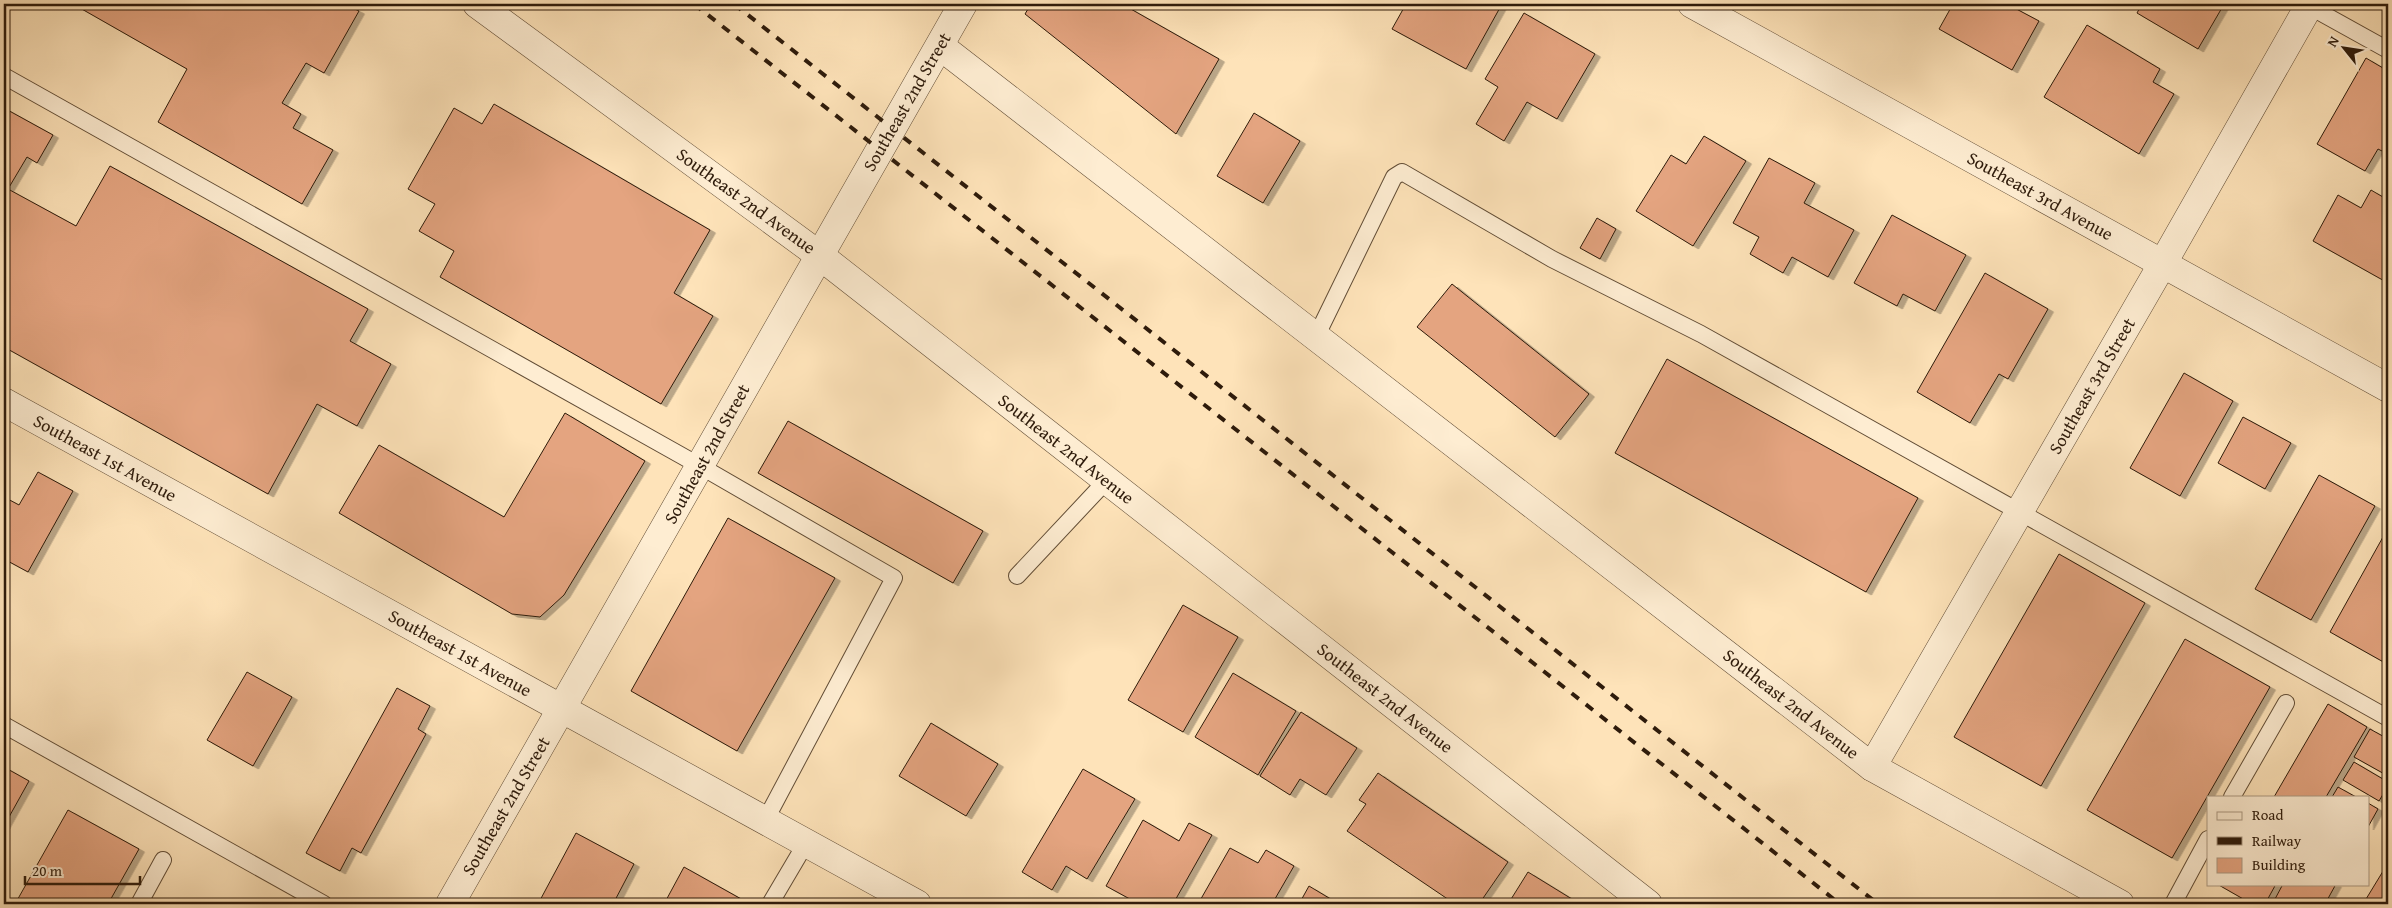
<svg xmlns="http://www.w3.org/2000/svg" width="2392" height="908" font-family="'Gentium Book Plus',serif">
<defs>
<filter id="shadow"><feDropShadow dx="5.5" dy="3" stdDeviation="0" flood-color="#0004"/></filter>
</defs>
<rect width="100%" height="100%" fill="#fee3b9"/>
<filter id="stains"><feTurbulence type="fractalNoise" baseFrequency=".004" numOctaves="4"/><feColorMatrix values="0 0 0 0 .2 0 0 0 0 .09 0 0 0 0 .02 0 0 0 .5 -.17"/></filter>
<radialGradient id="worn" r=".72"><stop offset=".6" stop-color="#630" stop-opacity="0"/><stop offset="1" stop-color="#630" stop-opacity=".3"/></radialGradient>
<!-- building -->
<g fill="#e4a480" stroke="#2e1b0b" filter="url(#shadow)">
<polygon points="73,4 345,4 359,11 324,73 306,63 282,103 301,114 293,128 333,150 302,204 158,122 187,69"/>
<polygon points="1031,4 1122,4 1219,59 1176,134 1025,14"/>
<polygon points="1406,4 1502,4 1466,69 1392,29"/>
<polygon points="1953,4 2007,4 2039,21 2012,70 1939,29"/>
<polygon points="2142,4 2219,4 2223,6 2198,49 2137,13"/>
<polygon points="1524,13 1595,54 1557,119 1527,102 1504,141 1476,124 1498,87 1485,79"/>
<polygon points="2087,25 2160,69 2153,82 2174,94 2139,154 2044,97"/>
<polygon points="2366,58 2388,71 2388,154 2378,149 2365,171 2317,144"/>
<polygon points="494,104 710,230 674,293 713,316 661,404 440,277 454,251 419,231 435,204 408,189 454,108 482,124"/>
<polygon points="4,108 53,135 37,163 27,157 8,189 76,226 110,166 368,309 350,341 391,364 357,426 317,404 268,494 4,347"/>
<polygon points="1254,113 1300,141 1263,203 1217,176"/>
<polygon points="1704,136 1746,161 1693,246 1636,211 1671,155 1686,164"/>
<polygon points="1769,158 1815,183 1804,203 1854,230 1828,277 1792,257 1783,273 1750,254 1759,237 1733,223"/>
<polygon points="2371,190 2388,200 2388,283 2313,241 2338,195 2361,208"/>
<polygon points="1892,215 1966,255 1935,311 1903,294 1897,306 1854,283"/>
<polygon points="1597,218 1616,229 1600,259 1580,248"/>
<polygon points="1985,273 2048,309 2008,379 1999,374 1970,423 1917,392"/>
<polygon points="1452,284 1589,394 1555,437 1417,327"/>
<polygon points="1667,359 1918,498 1866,592 1615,453"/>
<polygon points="2184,373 2233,401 2180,496 2130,468"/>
<polygon points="565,413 645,461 564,595 540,617 512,614 339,513 379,445 504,517"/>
<polygon points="2243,417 2291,443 2265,489 2218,463"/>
<polygon points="788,421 983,531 953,583 758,473"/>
<polygon points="38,472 73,491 28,572 4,559 4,497 19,505"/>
<polygon points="2319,475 2375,506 2311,620 2255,589"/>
<polygon points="728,518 835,578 737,751 631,691"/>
<polygon points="2388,528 2388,661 2387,664 2330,632"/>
<polygon points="2059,554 2145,603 2041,786 1954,737"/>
<polygon points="1183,605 1238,637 1183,732 1128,700"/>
<polygon points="2185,639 2270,687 2172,858 2087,810"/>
<polygon points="247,672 292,697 253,766 207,740"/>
<polygon points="1233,673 1296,711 1258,775 1195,737"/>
<polygon points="397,688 430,706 418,729 426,734 361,853 352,848 340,871 306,853"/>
<polygon points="2328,704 2367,727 2326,797 2274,797"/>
<polygon points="1301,712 1357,748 1326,795 1300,779 1290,795 1260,776"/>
<polygon points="931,723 998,764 966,816 899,776"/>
<polygon points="2370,729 2388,739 2388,776 2354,757"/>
<polygon points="2354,762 2388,782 2388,786 2379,801 2343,780"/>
<polygon points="4,767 29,781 4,826"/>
<polygon points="1083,769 1135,799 1087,879 1066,866 1052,890 1022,872"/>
<polygon points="1378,773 1508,862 1479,904 1455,904 1347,831 1366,804 1359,800"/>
<polygon points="2338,787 2356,797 2332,797"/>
<polygon points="2368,803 2378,809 2368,827"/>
<polygon points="68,810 139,849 108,904 15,904"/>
<polygon points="1143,820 1179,841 1189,823 1212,835 1173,904 1139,904 1106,886"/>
<polygon points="576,833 634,864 613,904 538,904"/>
<polygon points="1230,848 1258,863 1266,850 1294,866 1272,904 1198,904"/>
<polygon points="2388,863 2388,904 2363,904"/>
<polygon points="684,867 743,900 740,904 664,904"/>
<polygon points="1528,872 1580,904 1508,904"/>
<polygon points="2217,884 2276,884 2265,904 2252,904"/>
<polygon points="2283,884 2336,884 2325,904 2284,904 2275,899"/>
<polygon points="1309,886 1339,904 1299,904"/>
</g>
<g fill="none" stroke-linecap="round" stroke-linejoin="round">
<defs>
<g id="lane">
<polyline points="2305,4 2388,50"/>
<polyline points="4,76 700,466 894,578 765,821"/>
<polyline points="1316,337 1394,177 1402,172 1552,259 1701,334 2388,718"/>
<polyline points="1017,576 1107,480"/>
<polyline points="4,725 324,904"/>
<polyline points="2232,797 2286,703"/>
<polyline points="139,904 163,860"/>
<polyline points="770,904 806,843"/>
<polyline points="2173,904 2208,839"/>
</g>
<g id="street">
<polyline points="477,4 819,255 1648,904"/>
<polyline points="1692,4 2388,388"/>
<polyline points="940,46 1872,767 2120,904"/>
<polyline points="4,402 917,904"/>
<polyline points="1872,767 2163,263 2310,4"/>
<polyline points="450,904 963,4"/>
</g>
</defs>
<!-- lane casing -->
<use href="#lane" stroke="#624d36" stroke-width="18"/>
<!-- street casing -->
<use href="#street" stroke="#624d36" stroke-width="29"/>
<!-- lane -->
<use href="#lane" stroke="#feedd2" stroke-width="16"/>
<!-- street -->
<use href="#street" stroke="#feedd2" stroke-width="28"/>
<!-- rail -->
<g stroke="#2e1b0b" stroke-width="4" stroke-dasharray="9 9" stroke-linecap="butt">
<polyline points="694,4 1840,904"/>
<polyline points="734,4 1878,904"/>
</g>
</g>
<g text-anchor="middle" stroke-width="4" stroke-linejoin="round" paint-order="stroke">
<!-- street labels -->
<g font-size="18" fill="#2e1b0b" stroke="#feedd2">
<text transform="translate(907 102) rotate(-60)" y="6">Southeast 2nd Street</text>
<text transform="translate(2040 196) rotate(29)" y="6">Southeast 3rd Avenue</text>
<text transform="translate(746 201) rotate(36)" y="6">Southeast 2nd Avenue</text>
<text transform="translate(2092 386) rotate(-60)" y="6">Southeast 3rd Street</text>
<text transform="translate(1066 449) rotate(38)" y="6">Southeast 2nd Avenue</text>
<text transform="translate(707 454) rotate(-61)" y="6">Southeast 2nd Street</text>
<text transform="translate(105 458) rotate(29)" y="6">Southeast 1st Avenue</text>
<text transform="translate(460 653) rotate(29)" y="6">Southeast 1st Avenue</text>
<text transform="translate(1385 698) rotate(38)" y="6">Southeast 2nd Avenue</text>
<text transform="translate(1791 704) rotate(38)" y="6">Southeast 2nd Avenue</text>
<text transform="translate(506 806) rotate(-60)" y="6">Southeast 2nd Street</text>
</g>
</g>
<!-- margin -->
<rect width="2392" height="908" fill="none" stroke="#fee3b9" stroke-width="20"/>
<rect x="5" y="5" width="2382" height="898" fill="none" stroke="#2e1b0b" stroke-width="2.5"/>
<rect x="10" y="10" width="2372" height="888" fill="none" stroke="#2e1b0b"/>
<!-- legend -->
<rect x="2207" y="796" width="162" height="90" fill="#feedd2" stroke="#ab9982"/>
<rect x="2217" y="812" width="25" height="8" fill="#feedd2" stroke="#ab9982"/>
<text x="2252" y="820" font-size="15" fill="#2e1b0b">Road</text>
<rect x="2217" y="837" width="25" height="8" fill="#2e1b0b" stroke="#ab9982"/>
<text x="2252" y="846" font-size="15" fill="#2e1b0b">Railway</text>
<rect x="2217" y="858" width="25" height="15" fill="#e4a480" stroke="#ab9982"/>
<text x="2252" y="870" font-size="15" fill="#2e1b0b">Building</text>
<!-- north arrow -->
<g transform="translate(2344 48) rotate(300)" stroke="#feedd2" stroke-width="4" paint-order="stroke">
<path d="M0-4L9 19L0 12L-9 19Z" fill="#2e1b0b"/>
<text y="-8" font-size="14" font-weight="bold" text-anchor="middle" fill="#2e1b0b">N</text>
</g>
<!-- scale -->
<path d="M25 876v8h115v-8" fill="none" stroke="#2e1b0b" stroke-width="2.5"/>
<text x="32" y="876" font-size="15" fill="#2e1b0b" stroke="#feedd2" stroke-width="4" paint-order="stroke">20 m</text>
<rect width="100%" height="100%" filter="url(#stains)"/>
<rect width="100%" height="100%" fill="url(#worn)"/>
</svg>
